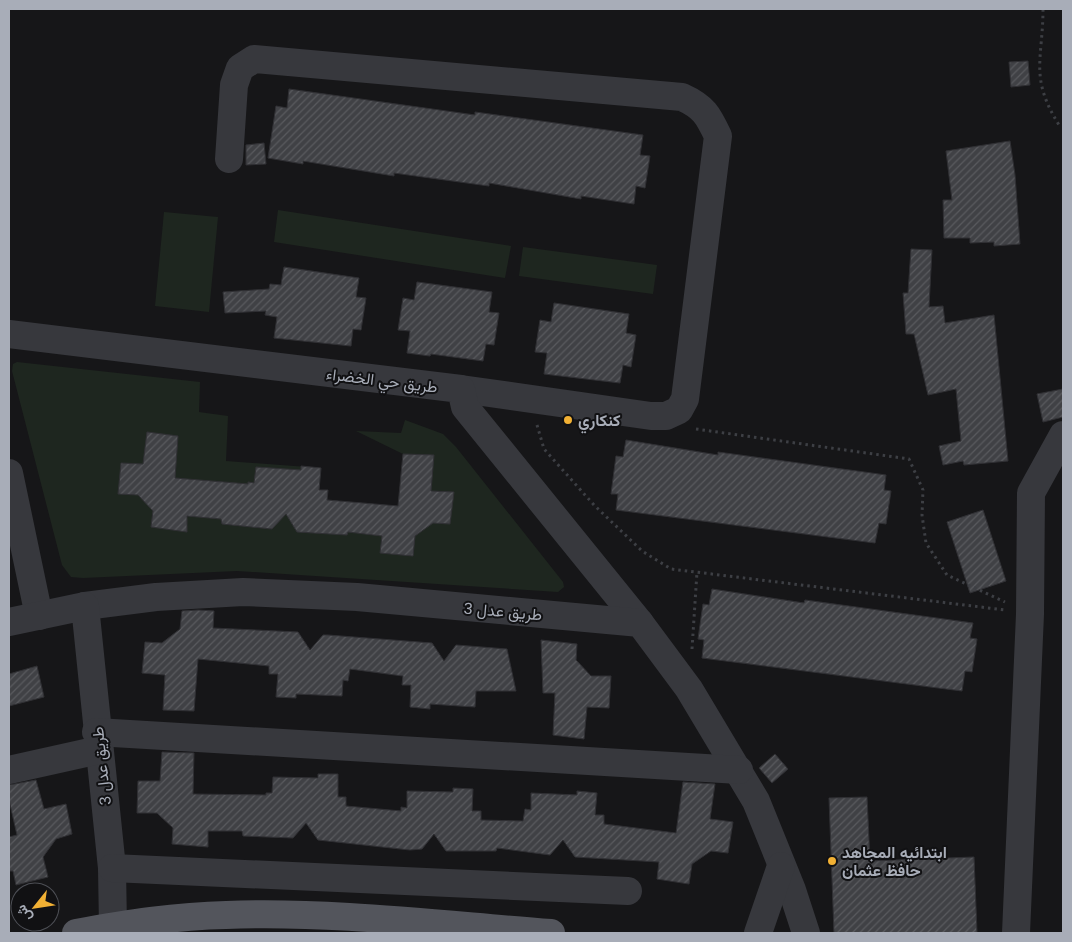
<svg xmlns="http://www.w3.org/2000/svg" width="1072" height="942" font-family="Arial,Vazirmatn,sans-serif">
<defs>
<pattern id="building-hatch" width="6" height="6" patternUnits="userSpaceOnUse" patternTransform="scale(1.25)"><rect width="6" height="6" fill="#404145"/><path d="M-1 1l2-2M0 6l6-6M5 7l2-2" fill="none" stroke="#595a5e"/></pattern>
</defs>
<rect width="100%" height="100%" fill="#161618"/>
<!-- grass -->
<g fill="#1e261f">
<polygon points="278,210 511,246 505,278 274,242"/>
<polygon points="164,212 218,217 209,312 155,306"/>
<polygon points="523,247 657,265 653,294 519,276"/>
<polygon points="17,362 200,382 199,412 228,416 226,461 321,468 319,490 328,490 327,500 398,506 403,454 356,431 401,433 405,420 443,434 456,447 563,582 564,587 558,592 237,571 83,578 71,577 62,565 12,371 13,364"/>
</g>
<!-- building -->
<g fill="url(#building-hatch)" stroke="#303034">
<polygon points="1028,61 1030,85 1011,87 1009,62"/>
<polygon points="289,89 475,115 475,112 643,135 640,155 650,156 645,188 636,186 634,204 581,196 581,199 489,183 489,186 394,173 394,176 303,161 303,164 268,158 276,106 287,108"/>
<polygon points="1010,141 1015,175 1020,244 994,246 994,242 970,243 970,238 944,238 943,200 952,200 946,151"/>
<polygon points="264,143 266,164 246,165 246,145"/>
<polygon points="911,249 932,250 929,307 943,306 945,323 994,315 1008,461 964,465 963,461 943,465 939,446 961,441 956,389 928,395 914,334 906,334 903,293 908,293"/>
<polygon points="284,267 359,278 356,297 366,298 361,330 353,329 351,346 274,338 277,317 265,315 266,311 225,313 223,292 269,289 270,284 281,285"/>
<polygon points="417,282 492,292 489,312 499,313 494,345 486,344 483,361 431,354 430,356 407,353 410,331 398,330 403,298 414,300"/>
<polygon points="554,303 629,314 626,333 636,335 631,367 623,365 620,383 544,374 547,353 535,352 540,320 551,322"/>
<polygon points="1063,389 1063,417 1043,422 1037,394"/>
<polygon points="147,432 178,436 175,478 248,484 248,482 254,483 256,467 301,470 301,466 321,468 319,490 328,490 327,500 398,506 403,454 434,455 431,491 454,492 450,524 433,523 415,536 413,556 380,553 382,536 348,532 347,535 297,532 286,514 272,529 222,524 221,519 187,516 187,532 151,527 153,511 138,495 118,494 121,463 143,464"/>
<polygon points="626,440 718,455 718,452 886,475 884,490 891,491 886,524 879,523 875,543 616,510 618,494 611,494 616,456 623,457"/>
<polygon points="983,510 1006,581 970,593 947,522"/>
<polygon points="712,589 804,603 805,600 973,623 970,638 977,639 972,672 965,671 962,691 702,658 704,640 698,639 703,604 709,605"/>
<polygon points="198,610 214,611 213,628 298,632 310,650 323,635 328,635 432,643 444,661 456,645 507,649 516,691 476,691 475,707 430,704 430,709 410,707 411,685 402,685 403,676 350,669 348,681 343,680 342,696 296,694 296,698 276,697 278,674 269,674 269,666 198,659 194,711 163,710 165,675 142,673 145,642 162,643 180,629 182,611"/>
<polygon points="541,640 577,644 576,660 591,676 611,676 609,708 587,707 584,739 553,735 555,693 543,693"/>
<polygon points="37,666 44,697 9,706 9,674"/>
<polygon points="162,752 194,753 193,794 266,795 266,793 272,793 273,777 318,778 318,774 338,774 338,797 346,797 346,806 401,811 401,807 407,808 407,791 453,792 453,788 473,789 472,811 481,811 481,820 523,821 525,809 531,810 531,793 577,795 577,791 597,793 595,815 604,815 604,824 676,833 683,782 715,784 710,819 733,822 728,853 711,851 692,864 689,884 657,879 659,862 575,857 563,840 550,855 497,848 496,851 446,851 434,834 422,849 410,850 318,840 306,823 293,838 243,836 242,831 208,831 208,847 172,844 173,828 157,813 137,813 138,781 160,781"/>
<polygon points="775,754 788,769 772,783 759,768"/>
<polygon points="36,780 44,809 66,804 72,834 56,839 43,857 48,877 16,885 13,871 9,871 9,837 17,835 9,800 9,785"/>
<polygon points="867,797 870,861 974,857 977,933 834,933 829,798"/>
</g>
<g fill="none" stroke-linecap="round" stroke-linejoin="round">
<!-- path -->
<g stroke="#3d3f44" stroke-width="3" stroke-dasharray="2.5 4" stroke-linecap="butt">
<path d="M1043,9C1043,59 1029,77 1059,125L1063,126"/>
<polyline points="537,425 544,449 594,505 642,551 671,569 1005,610"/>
<polyline points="696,429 909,459 923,490 922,515 926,543 947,575 1005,602"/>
<polyline points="692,649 697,572"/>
</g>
<!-- minor -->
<g stroke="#37383d" stroke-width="28">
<path d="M229,159L234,85L240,68L254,59L682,97C704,107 708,115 718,136L685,399L679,410L666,416H651L461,389"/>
<polyline points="9,334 461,389 465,407 640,623"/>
<polyline points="9,473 39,616"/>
<polyline points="85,606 156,597 243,592 357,597 640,623 689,689 756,801 792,890 806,933"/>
<polyline points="9,622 85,606 112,868 113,927"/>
<polyline points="96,732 739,770"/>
<polyline points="9,770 99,750"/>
<polyline points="112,868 628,891"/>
<polyline points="758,933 781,866"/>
<polyline points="1016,933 1030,614 1031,493 1063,435"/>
</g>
<!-- major -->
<path stroke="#53555c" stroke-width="28" d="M76,933C126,924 176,916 226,915C334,911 444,925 551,933"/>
</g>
<!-- markers -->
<g fill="#f2b134" stroke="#111113" stroke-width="2">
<circle cx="568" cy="420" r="5"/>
<circle cx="832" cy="861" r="5"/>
</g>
<g text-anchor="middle" stroke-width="4" stroke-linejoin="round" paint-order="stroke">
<!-- street labels -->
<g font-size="16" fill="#a8adb8" stroke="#111113">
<text transform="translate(382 380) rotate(7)" y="6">طريق حي الخضراء</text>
<text transform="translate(503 611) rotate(5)" y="6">طريق عدل 3</text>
<text transform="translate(101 766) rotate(-96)" y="6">طريق عدل 3</text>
</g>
<!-- poi labels -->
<g font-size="16" font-weight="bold" fill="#a8adb8" stroke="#111113" text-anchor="start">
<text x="578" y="426">كنكاري</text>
<text x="842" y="858">ابتدائيه المجاهد<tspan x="842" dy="18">حافظ عثمان</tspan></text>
</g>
</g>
<!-- border -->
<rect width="1072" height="942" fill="none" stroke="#a8adb8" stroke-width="20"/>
<!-- north arrow -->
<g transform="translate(35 907) rotate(240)"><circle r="24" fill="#111113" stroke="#4d4f55"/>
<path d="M0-4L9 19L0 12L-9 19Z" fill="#f2b134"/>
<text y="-8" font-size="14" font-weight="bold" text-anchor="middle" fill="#a8adb8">ش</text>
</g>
</svg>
